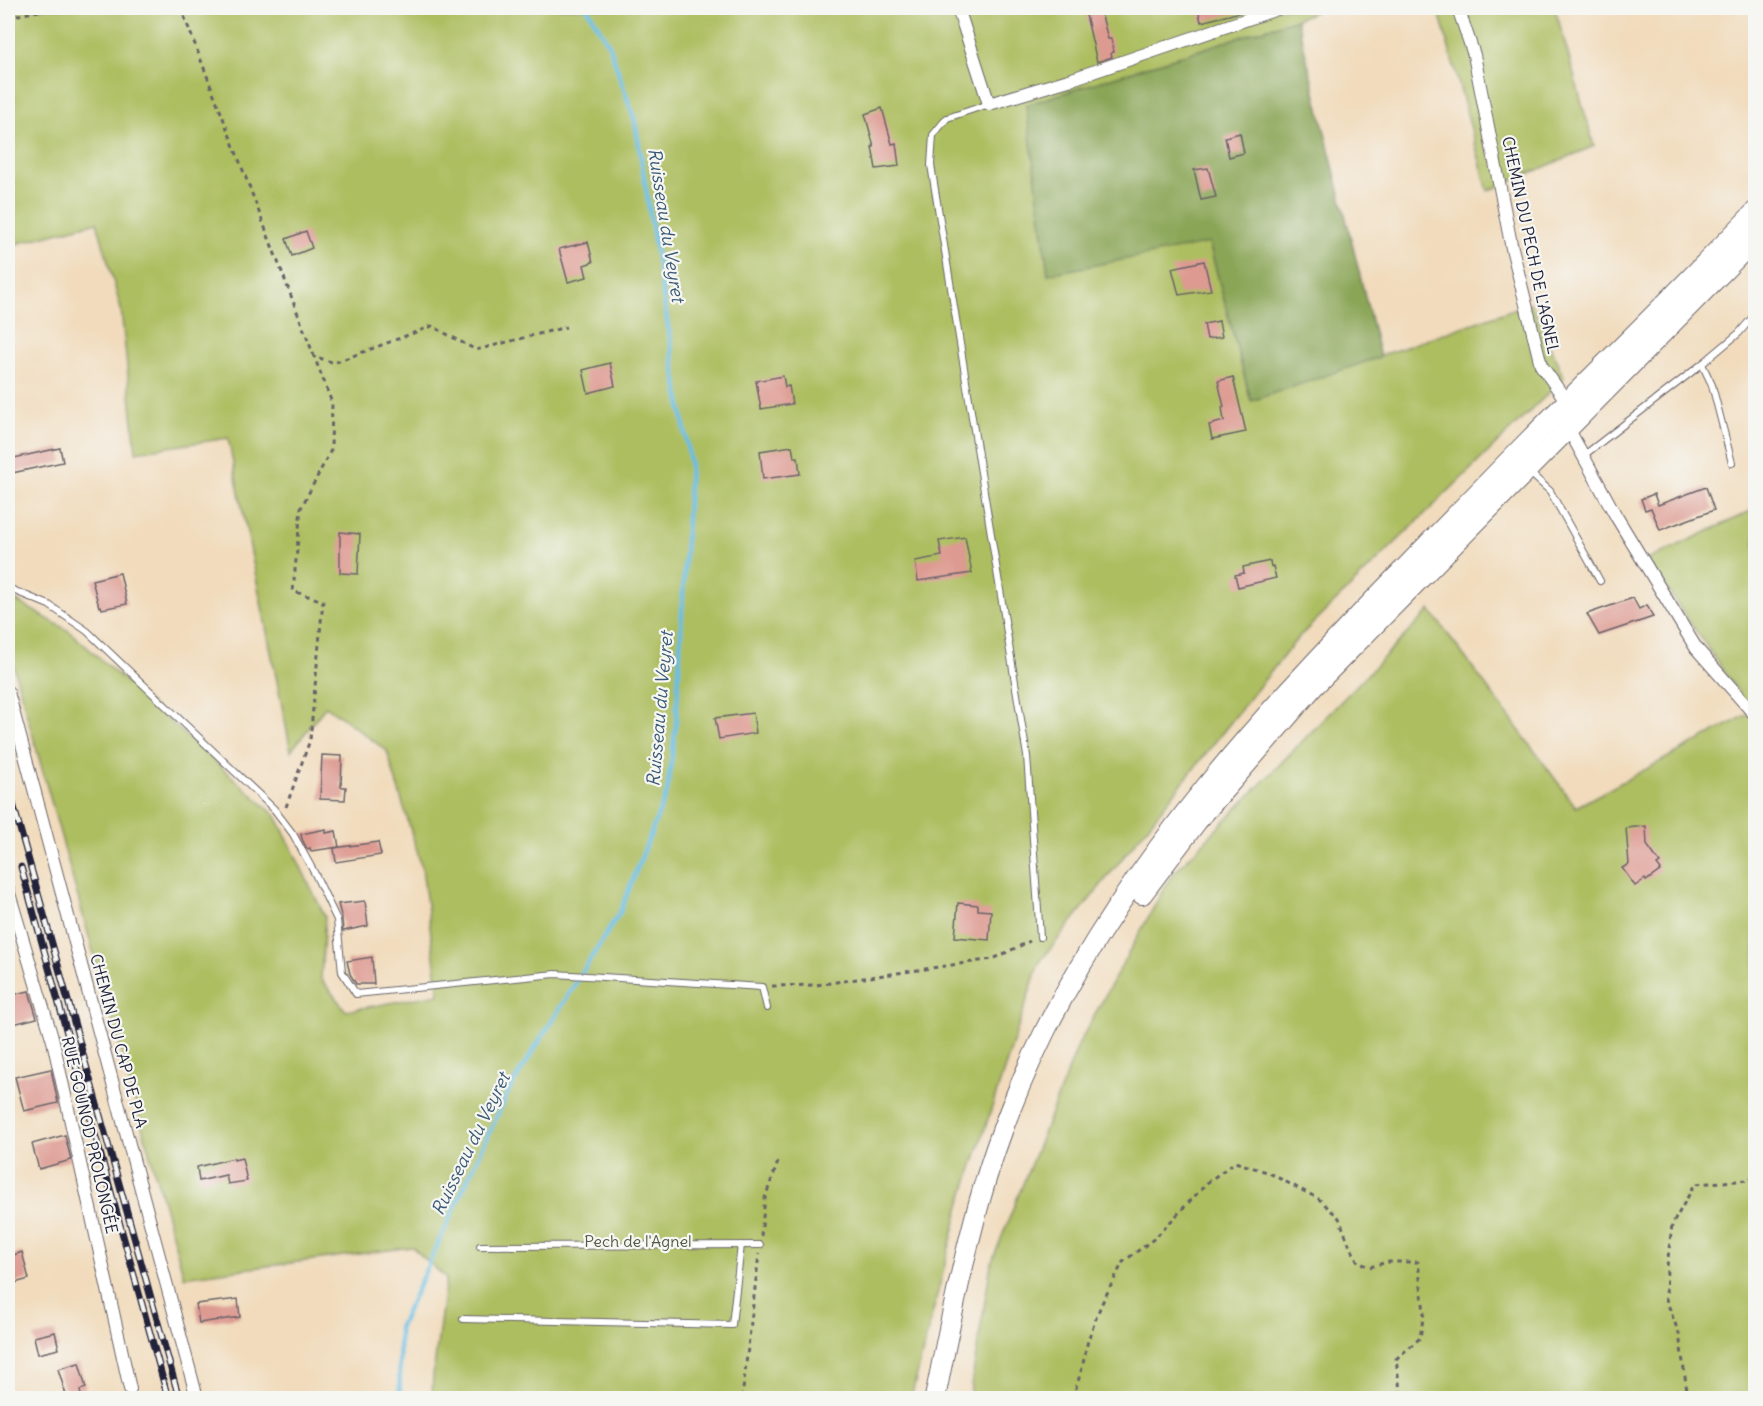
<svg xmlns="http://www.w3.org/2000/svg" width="1763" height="1406" font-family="Delius,sans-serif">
<rect width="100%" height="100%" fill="#f6f6f2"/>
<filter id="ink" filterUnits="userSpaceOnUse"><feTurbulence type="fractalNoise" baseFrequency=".0167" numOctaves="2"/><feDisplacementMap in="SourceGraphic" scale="12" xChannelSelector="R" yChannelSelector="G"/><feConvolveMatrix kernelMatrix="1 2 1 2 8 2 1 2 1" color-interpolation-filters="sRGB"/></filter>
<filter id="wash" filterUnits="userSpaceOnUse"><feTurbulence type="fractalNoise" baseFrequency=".008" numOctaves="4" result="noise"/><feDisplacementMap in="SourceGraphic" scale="24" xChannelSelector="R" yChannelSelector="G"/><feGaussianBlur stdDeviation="1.35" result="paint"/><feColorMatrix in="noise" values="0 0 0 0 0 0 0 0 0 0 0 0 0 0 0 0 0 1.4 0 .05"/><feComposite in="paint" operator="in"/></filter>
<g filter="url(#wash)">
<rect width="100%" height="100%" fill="#f1dbbc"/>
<!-- green -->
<g fill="#adbe61" stroke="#68704e" stroke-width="1.5">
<polygon points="19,8 1324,8 1297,19 1026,105 1209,243 1251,401 1531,303 1564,378 1297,639 1039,963 960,1205 911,1398 432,1398 433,1376 446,1278 412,1247 184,1277 8,647 8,596 69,631 276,816 325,917 321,979 346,1011 439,994 422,868 387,751 326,706 291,751 228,438 136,452 121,309 97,222 8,246 8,10"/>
<polygon points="1438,8 1555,8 1594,146 1488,191"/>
<polygon points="1755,509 1755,1398 969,1398 991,1264 1079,1043 1171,876 1430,610 1576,807 1752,712 1647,560"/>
</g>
<!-- forest -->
<polygon fill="#8aa557" stroke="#566449" stroke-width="1.5" points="1297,19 1380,357 1251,401 1209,243 1048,274 1026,105"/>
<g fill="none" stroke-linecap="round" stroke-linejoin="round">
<!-- stream -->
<polyline stroke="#67bee4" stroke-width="4.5" points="400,1398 399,1328 509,1090 621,910 667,792 676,725 690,463 635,121 609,45 587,8"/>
</g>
<g id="blocks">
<!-- building -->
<g fill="#dd9a91">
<polygon points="1198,8 1240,8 1241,12 1201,22"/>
<polygon points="1101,12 1108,39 1111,39 1114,52 1111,53 1112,57 1097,62 1086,15"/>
<polygon points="882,108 892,144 896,143 899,166 876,169 872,147 874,147 865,114"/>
<polygon points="1240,133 1244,153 1229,157 1225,137"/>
<polygon points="1208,168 1216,197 1201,200 1194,170"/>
<polygon points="306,231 312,248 292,256 286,239"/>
<polygon points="588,242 593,262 584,265 587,277 568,282 559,249"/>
<polygon points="1204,261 1211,290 1179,295 1172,268"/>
<polygon points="1219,321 1222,337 1207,339 1204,324"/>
<polygon points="610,363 615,386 588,393 583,370"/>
<polygon points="783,376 785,387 789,386 792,404 761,409 756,381"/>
<polygon points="1233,377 1246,432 1212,439 1209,425 1224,421 1222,407 1224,407 1218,381"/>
<polygon points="792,446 794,457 798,457 800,474 763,479 760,451"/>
<polygon points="60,448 63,462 12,473 9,459"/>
<polygon points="1706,487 1714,510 1660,530 1651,508 1645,510 1641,499 1654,494 1658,505"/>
<polygon points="340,532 360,534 358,574 340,573"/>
<polygon points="965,537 972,573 918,581 915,561 942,556 939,541"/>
<polygon points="1270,561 1271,567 1273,566 1276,578 1238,587 1235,575 1244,573 1243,567"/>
<polygon points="120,573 127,604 102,609 101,606 99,607 92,580"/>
<polygon points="1633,598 1639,609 1647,605 1653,617 1599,635 1587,614"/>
<polygon points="753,713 756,733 719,739 715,718"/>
<polygon points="322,755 342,756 341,787 346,787 345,800 320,799"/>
<polygon points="1646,826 1647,845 1660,863 1657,865 1661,870 1646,881 1645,879 1635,886 1622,868 1629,864 1626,828"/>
<polygon points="326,829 326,833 336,831 339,847 311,851 310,848 307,849 302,839 301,834"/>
<polygon points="378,842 381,855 336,862 334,848"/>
<polygon points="365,901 368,926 343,931 342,919 338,904"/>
<polygon points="958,903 978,905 978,910 991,911 989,940 955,937"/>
<polygon points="372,957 374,984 356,984 350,974 347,961"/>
<polygon points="29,991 37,1018 13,1024 12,1020 8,1021 8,996"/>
<polygon points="51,1069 58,1103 24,1111 15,1077"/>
<polygon points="65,1135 71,1160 39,1169 32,1144"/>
<polygon points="234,1158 234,1160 242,1158 247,1181 228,1184 226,1175 199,1181 197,1167"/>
<polygon points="22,1252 29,1279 8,1285 8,1257"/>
<polygon points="238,1299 240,1317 199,1323 196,1304"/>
<polygon points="55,1332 59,1349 38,1354 34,1337"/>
<polygon points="79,1363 86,1388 80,1390 81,1396 67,1398 58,1369"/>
</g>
</g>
</g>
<g filter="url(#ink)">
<use href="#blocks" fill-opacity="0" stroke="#6a6368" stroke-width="1.5"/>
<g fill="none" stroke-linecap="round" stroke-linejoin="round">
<defs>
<g id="service">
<polyline points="989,104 947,118 933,135 931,165 1027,756 1040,937"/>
<polyline points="1702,364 1712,385 1732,463"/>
<polyline points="1583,456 1702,364 1739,333 1756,313"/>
<polyline points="1529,472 1550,491 1600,581"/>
<polyline points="8,588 49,605 87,631 274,809 293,834 315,874 337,920 342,972 356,994 555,974 762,987 767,1008"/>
<polyline points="480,1246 760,1245"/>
<polyline points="463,1319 732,1325 741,1245"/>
</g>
<g id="minor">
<polyline points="958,8 989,104 1072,79 1280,8"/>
<polyline points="1458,8 1474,55 1511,244 1541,365 1567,402 1568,428 1616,516 1696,648 1756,716"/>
<polyline points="8,692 197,1398"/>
<polyline points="8,890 53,1041 130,1389"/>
</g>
<g id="primary">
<polyline points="1142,894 1197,821 1313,687 1756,238"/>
<path d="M935,1398C948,1333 961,1268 979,1203C995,1144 1018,1086 1045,1031C1134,853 1270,706 1408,565C1461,510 1514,455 1568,401C1631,338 1694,276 1756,211"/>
</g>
</defs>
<!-- service casing -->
<use href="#service" stroke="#6a6368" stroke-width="8"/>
<!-- minor casing -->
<use href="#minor" stroke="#6a6368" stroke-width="14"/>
<!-- primary casing -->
<use href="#primary" stroke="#6a6368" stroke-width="22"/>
<!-- path -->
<g stroke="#6a6368" stroke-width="3" stroke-dasharray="4.5 4.5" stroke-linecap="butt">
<polyline points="181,8 314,356 334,363 432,326 476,350 566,327"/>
<polyline points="8,17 54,8"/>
<polyline points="286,807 310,740 323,601 293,591 301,508 331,450 332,403 314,356"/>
<polyline points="772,986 816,985 993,959 1030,941"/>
<polyline points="761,1236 765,1198 778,1162"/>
<polyline points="742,1398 759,1254"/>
<polyline points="1073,1398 1082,1368 1088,1340 1101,1305 1123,1262 1155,1238 1208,1182 1235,1162 1267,1172 1319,1199 1339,1218 1349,1244 1358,1262 1370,1267 1387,1262 1418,1262 1424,1312 1420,1338 1396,1359 1401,1398"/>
<polyline points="1688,1398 1679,1334 1666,1299 1667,1266 1672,1225 1695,1184 1750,1180 1756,1175"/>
</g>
<!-- service -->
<use href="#service" stroke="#fff" stroke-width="6"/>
<!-- minor -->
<use href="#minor" stroke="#fff" stroke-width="12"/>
<!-- primary -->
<use href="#primary" stroke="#fff" stroke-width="20"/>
<defs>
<g id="rail">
<polyline points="8,786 179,1398"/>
<polyline points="21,867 168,1398"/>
</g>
</defs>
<!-- rail casing -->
<use href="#rail" stroke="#22223b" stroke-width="7"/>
<!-- rail -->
<use href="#rail" stroke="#f6f6f2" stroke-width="4.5" stroke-dasharray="14" stroke-linecap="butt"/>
</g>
</g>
<g text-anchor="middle" stroke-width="4.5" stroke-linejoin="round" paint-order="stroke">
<!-- street labels -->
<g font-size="16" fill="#22223b" stroke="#f6f6f2">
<text transform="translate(1531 245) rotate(78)" y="6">CHEMIN DU PECH DE L'AGNEL</text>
<text transform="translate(119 1041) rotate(75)" y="6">CHEMIN DU CAP DE PLA</text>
<text transform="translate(90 1135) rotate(77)" y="6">RUE GOUNOD PROLONGÉE</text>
</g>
<!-- park labels -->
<g font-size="16" fill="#535948" stroke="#f6f6f2">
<text x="638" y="1247">Pech de l'Agnel</text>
</g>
<!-- water labels -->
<g font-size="18" font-style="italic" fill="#3a5976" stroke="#f6f6f2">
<text transform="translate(666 225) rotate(81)" y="6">Ruisseau du Veyret</text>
<text transform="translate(660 709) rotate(-85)" y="6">Ruisseau du Veyret</text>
<text transform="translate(471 1144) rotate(-64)" y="6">Ruisseau du Veyret</text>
</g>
</g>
<!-- margin -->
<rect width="1763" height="1406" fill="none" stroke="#f6f6f2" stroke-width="30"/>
</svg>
